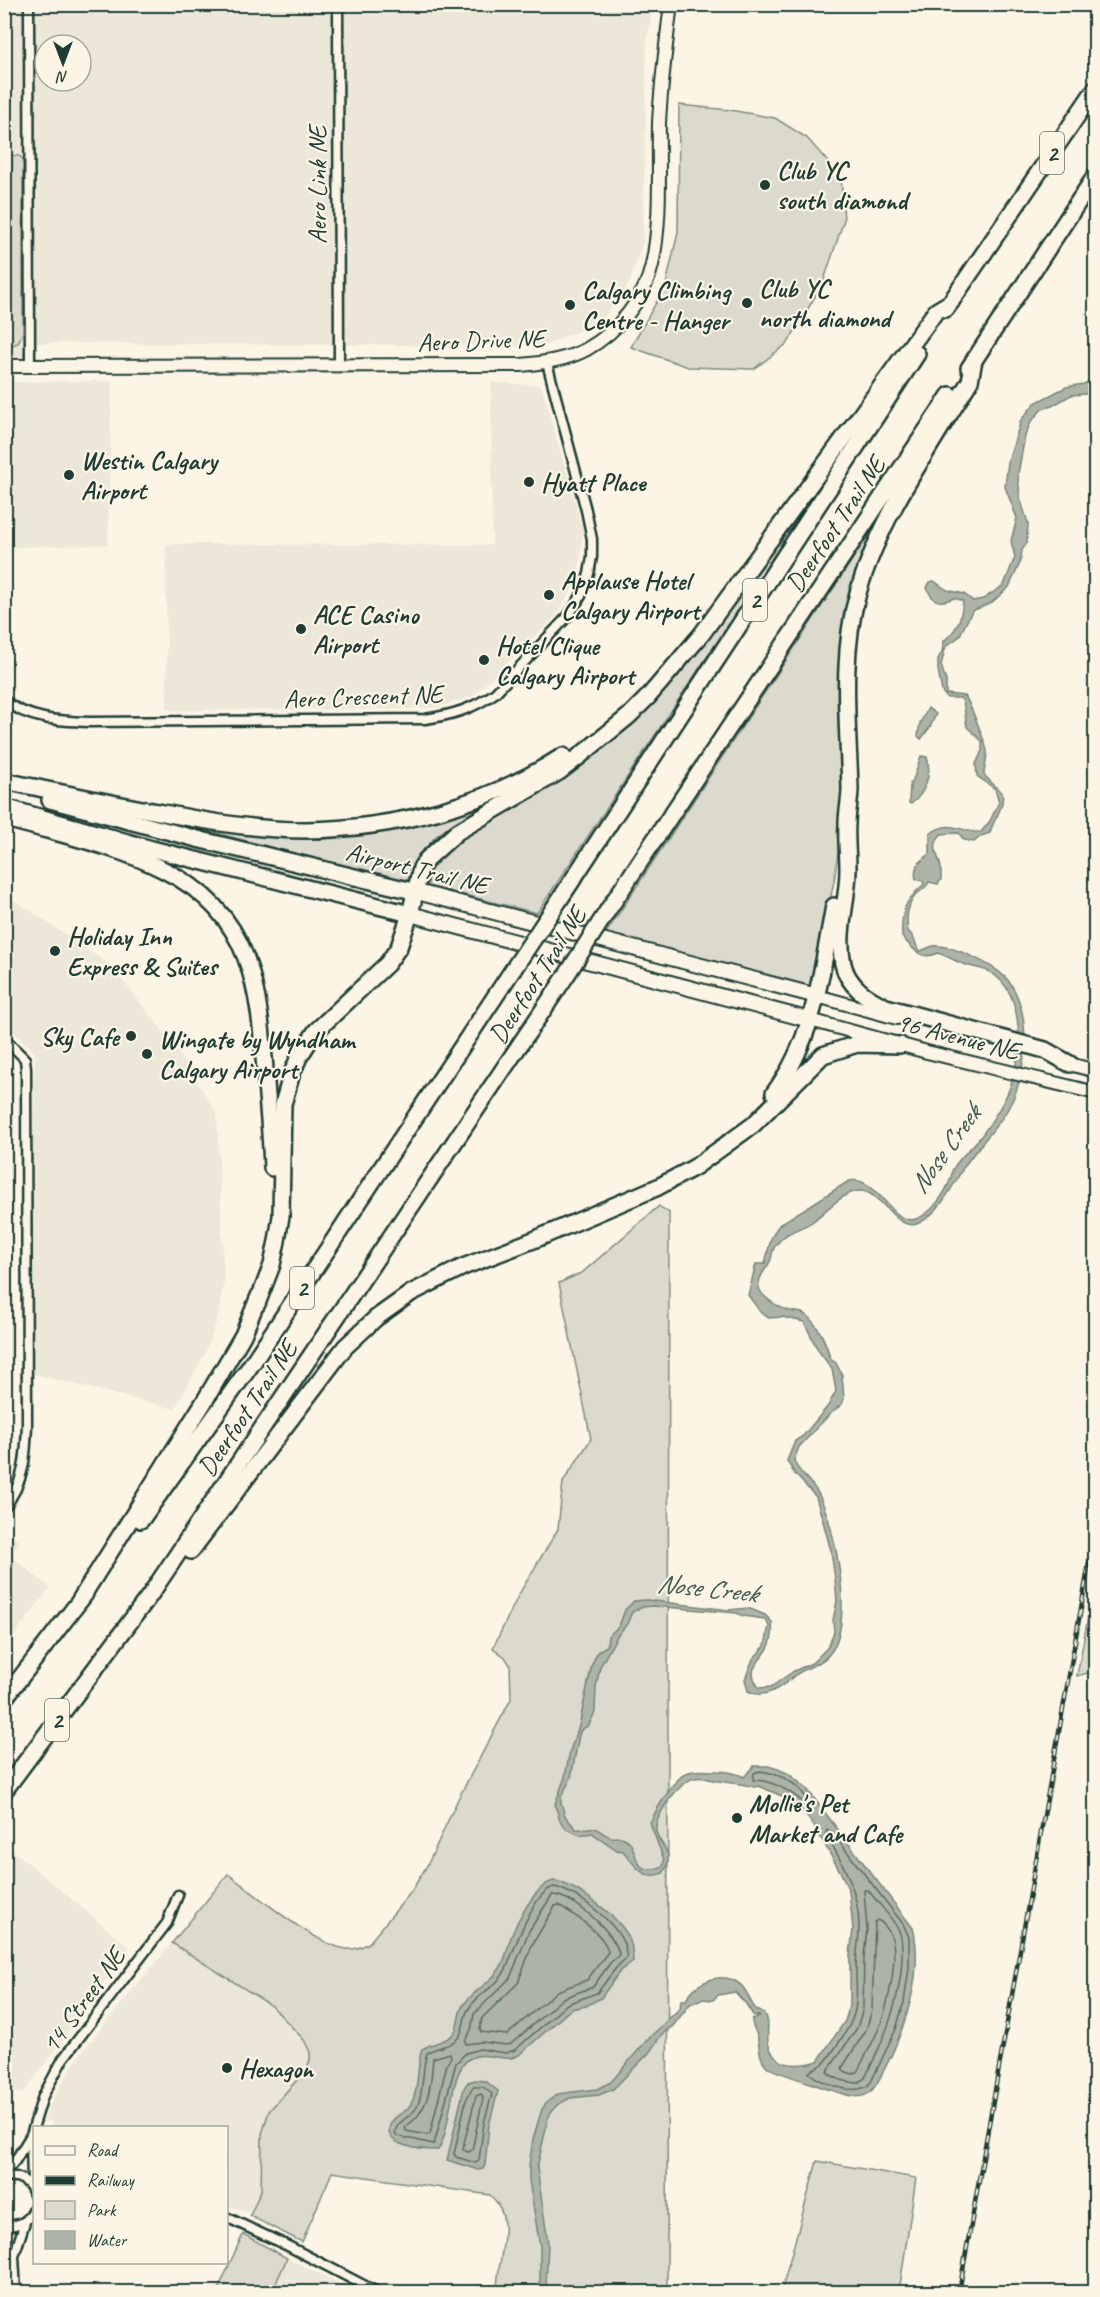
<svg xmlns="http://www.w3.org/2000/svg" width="1100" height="2297" font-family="Caveat,sans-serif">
<rect width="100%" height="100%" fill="#fcf5e5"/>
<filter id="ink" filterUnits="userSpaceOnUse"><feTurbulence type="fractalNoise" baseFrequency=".0167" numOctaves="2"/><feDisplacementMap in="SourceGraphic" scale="12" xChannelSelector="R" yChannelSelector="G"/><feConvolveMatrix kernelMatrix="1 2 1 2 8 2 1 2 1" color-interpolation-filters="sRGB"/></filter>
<g filter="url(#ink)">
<!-- built -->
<g fill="#ece7d8" fill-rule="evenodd">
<path d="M5,5H653L647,40L643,241L630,282L601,321L544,346L36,343L34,162L30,161V366L5,368ZM45,45H81V81H45Z"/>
<polygon points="112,381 108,545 5,547 5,382"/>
<polygon points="491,383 541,385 583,529 578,581 554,618 473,696 438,707 409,709 167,710 166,544 492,545"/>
<polygon points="5,895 34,913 110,965 167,1036 217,1113 224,1282 218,1317 206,1351 175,1409 34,1374 33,1128 35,1052 5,1024"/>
<polygon points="4,1059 14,1067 14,1456 5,1489"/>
<polygon points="5,1531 20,1542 11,1556 50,1588 5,1648"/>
<polygon points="9,1847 129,1947 23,2094 5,2088 4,1851"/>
<polygon points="172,1943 273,2007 304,2040 310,2052 310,2060 306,2070 269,2111 262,2134 261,2190 251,2213 227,2205 226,2128 52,2128 52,2121 43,2122 54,2097 82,2051"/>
<polygon points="287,2258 357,2292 272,2292"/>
</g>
<!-- green -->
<g fill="#dcdacc" stroke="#7e8c80" stroke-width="1.5">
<polygon points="679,105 730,110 775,118 807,138 841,177 844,220 823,283 788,343 754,369 688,367 631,347 666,285 678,232"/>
<polygon points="6,155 19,156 23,159 23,332 18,343 5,348 4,181 10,181 10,174 12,174 12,159 6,159"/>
<polygon points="876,524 878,524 865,550 852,590 843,818 834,881 814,979 809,986 606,933"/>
<path d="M782,539V543L752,589L537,913L428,886C427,874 434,863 442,854C457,838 479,827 499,816C524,802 549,787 572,771C659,711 716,624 778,541Z"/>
<polygon points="507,793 457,821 436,836 421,855 411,879 407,882 204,830 206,825 290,834"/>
<path d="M659,1206L669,1213L667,2292H497C496,2260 518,2219 490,2195L332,2172L302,2242L250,2216L261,2190L262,2134L269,2111L306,2070L310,2060V2052L304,2040L272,2006L172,1943L228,1874C254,1893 316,1946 347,1949C355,1950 362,1947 369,1943L411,1892L428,1864L458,1799L511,1699L510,1665L505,1657L493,1648L519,1594L558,1529L563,1482L591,1439L559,1283L583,1272Z"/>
<polygon points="1095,1580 1095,1671 1077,1676"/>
<polygon points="817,2161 916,2178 899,2292 781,2292"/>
<polygon points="243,2234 287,2258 272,2292 217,2292"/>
</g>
<!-- water -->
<g fill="#aeb3a7" stroke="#758479" stroke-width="1.5">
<path d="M1095,378V389L1086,394L1071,395L1052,406L1042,409L1031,422L1025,436L1018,474L1020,498L1028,523L1027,543L1022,550L1020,563L1009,587L991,603L972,611L959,637L946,646L941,665L946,681V694L965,696C969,702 987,746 987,752C987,760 984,767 984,775L1002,793C1005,808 993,819 990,833L981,836L974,842L964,840L959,833L941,834C929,849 940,856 941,869C941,873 941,876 941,880L938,884L929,882C926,889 920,890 915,896C907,905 906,920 908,931C917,939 914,946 920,951C925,950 928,947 933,946C951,944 994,965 1006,978C1033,1009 1028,1073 1009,1107C995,1132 970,1153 958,1177C949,1193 938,1212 921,1222C897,1236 883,1192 861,1191C845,1190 824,1213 812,1222C797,1232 788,1229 775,1246C772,1251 772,1255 771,1259C768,1268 760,1273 759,1283C756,1296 780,1308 790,1311C796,1313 801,1311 807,1316C819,1326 827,1344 830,1359L836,1363L842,1375L844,1399L842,1404L829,1415L799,1447L794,1460C796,1472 814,1482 820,1497C836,1532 854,1619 831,1652C821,1666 804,1667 793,1677C780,1688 764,1700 748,1691L745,1679L753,1659L765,1646L769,1626L765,1619L743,1616L737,1613L653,1606L642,1607L632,1612L627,1624L617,1636L600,1667L596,1687L595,1712L589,1725L581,1730L579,1735L571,1778L561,1797V1803L565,1816L576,1829C582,1830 588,1827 594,1828C601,1830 604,1835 611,1837C615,1838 620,1836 624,1838C640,1843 629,1881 663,1866L664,1860L650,1823C656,1810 676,1775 689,1772C697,1769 707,1771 717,1771C727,1772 734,1772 744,1777L754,1766H768L778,1769L789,1774L807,1789L913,1928C924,1973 905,2030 884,2070C880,2077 876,2088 869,2093C864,2097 858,2097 852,2096C844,2095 773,2071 769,2068C759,2060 760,2050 758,2039C757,2033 753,2028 752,2022V2019L760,2016L753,2015L746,2004L735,1992L718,1995L713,2000L702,1999L690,2004L673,2026L661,2035L649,2053L613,2089L599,2095L570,2098L557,2105L549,2114L537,2168L548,2243L546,2287L545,2292H540V2247L529,2181V2166L533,2139L542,2109L547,2102L558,2094L597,2089L611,2082L647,2040L680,2008L681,2000H686C695,1981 723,1970 741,1985C748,1992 749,2001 755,2008C758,2012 764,2012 766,2016C772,2026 760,2043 778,2059C786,2067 808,2065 818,2061L845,2021L850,2005V1955L853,1929L849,1891L840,1871L814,1826L801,1809L791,1800L759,1786L754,1787C740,1783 727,1783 713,1780C707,1779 701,1776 695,1778C681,1780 653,1816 656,1831C660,1849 677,1851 663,1873C642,1882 634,1863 623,1851L617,1850L592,1833L580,1835L566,1829L560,1821L555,1804L565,1777L570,1751L579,1726L592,1664L598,1651L607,1646L608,1636L619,1626L625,1610L634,1601L647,1600L729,1610L748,1608L765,1615L772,1622C773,1631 772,1642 767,1650C757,1665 746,1669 759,1688L771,1687L794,1671L812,1663L827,1648L834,1632L833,1620L837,1601L835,1579L831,1551L824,1525L816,1497L794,1473L787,1461L795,1441L803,1436L828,1406L836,1391L832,1369L818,1350L804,1322L782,1317L769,1318L761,1313L748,1295L756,1264H765C769,1249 769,1236 780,1224L849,1181C879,1175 891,1227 916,1219C932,1214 946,1192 951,1178C952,1175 951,1172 953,1169C959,1157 974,1146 982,1135C990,1124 998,1112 1004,1100C1022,1070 1027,1001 997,977C985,967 976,969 963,964C955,961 947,956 938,953C921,962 913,948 902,937C901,910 904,902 924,884L923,881L916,879C913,865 920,862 930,854V834C951,817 962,834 981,832L990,821L999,802L995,789L977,776L976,764L982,751V741L967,727L963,701L960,698H947L942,692L938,670V659L942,652L944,641C958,629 961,620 963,601L954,598C941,603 933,604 927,588L930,582L934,581L947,590L964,594L973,601L983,599L1004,585L1015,557L1011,541L1017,518L1005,487L1008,462L1021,420L1035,403L1066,387L1084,384Z"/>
<polygon points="928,708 936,714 930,727 921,739 918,736 920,723"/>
<path d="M921,756L927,757C932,774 925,794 911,804L909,803L910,784L913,780Z"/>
<path d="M555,1881C577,1886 615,1914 627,1934C632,1943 633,1951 633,1961L620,1971L601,1998L586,2006L571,2009L519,2055C503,2064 485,2049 469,2059C449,2070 452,2130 438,2150C424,2150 379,2147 391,2123C395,2115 406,2113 411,2104C420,2087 416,2067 422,2049C431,2043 442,2043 451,2036C460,2029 457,2016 462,2007C471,1992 488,1985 498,1971C506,1961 507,1948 511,1937C517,1921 537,1882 555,1881Z"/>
<polygon points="476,2080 485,2081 498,2091 489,2125 485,2165 483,2169 478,2170 447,2160 464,2088 468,2082"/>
</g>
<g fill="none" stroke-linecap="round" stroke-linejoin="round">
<!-- shore -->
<g stroke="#586c62" stroke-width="1.5">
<path d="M760,1771C777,1773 803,1784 807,1802L804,1803C790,1791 771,1780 753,1780L754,1773Z"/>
<path d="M827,1830L831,1831L903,1924L909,1937V1968L904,2002L896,2029L871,2082C859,2099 822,2083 809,2073C812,2068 818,2068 823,2064C828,2060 849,2028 851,2022C859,2004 856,1987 856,1968C856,1954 859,1941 859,1927C859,1891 843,1864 826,1834Z"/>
<path d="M554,1887C579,1892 630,1931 626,1958L616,1968L597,1993L567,2004L515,2050L505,2053L480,2049L466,2053L456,2063L434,2144L397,2136L395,2132C398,2119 411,2118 417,2107C425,2090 421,2070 427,2053C436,2047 448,2047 456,2040C465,2032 462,2020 468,2010C477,1993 498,1987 506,1969C514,1951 533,1891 554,1887Z"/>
<path d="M864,1890H868C878,1903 892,1917 899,1931C903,1939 902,1950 902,1959C900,2003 884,2039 865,2078L857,2083C847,2082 834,2079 827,2072L857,2028L863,2008L864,1956L867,1929Z"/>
<path d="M552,1895C572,1894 618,1935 619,1955L610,1963L593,1987L563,1998L511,2044L506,2045L482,2042L466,2044L465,2041L471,2030L474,2014L510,1978L529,1931Z"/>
<path d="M559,1905C573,1914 606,1935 608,1952L587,1980L557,1991L507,2035L481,2032L480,2030L482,2018L518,1983L532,1945L555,1906Z"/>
<path d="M878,1920C883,1923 890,1931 892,1938C898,1960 888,2005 880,2026C873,2042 865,2057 857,2072L853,2074L844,2071L842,2068L866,2030L872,2010L875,1922Z"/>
<path d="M450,2053L451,2057L447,2064L430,2134L427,2135L406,2131L405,2127C430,2111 431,2085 433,2058Z"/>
<polygon points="473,2087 483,2087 492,2094 484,2123 479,2160 476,2163 456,2157 454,2154 466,2100"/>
<polygon points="481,2094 483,2098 472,2150 468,2152 463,2150 464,2143 476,2096"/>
</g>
<defs>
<g id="street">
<polyline points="29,4 30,366"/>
<polyline points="338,4 339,366"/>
<path d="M4,700C28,720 60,721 90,722L425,719C452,715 473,709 495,693L569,615L581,596L589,574L592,557V539L586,510L547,363"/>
<path d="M4,1038L25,1059L26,1069L27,1423C26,1455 25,1482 4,1508"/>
<polyline points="31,2135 32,2188"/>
<polyline points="4,2173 15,2161 31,2135 43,2096 63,2059 167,1923 178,1895"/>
<path d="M4,2177C19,2175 30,2181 34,2195"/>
<polyline points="226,2217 288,2246 377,2292"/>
<path d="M4,2225C19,2227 30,2221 34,2207"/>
<polyline points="16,2292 14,2256 25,2222"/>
</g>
<g id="secondary">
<path d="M4,366L521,365C542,363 567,360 587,349C617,332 645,299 652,265C662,219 658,170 659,123C661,83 666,44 671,4"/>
<polyline points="817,996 897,1018"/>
<polyline points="810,1020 927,1052 1096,1093"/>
<polyline points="1062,1062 1096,1071"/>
</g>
<g id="primary">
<polyline points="417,892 817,996"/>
<polyline points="410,914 810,1020"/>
</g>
<g id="highway">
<polyline points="946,309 1096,88"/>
<path d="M974,360L970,381C930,447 879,519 858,593C840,655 848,724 850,788C850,800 847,812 847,824C846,839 848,854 848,869C848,901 836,932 843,964C848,986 867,998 886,1007L1045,1050L1070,1064"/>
<polyline points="969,368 1096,175"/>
<path d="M4,781C59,792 114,804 169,814C214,823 259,830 305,830C395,829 487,805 563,756"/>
<polyline points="50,800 201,840 417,892"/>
<polyline points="4,807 152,849 410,914"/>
<path d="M4,818C57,834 115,845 164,870C255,915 259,993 266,1082C268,1111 271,1139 272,1168"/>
<polyline points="560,899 917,354"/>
<polyline points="608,910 950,395"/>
<path d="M774,1093C814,1040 822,970 834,906"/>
<polyline points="257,1304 272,1265 277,1241 281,1216 283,1104 292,1073 299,1057 316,1031 387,964 399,947 410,914 421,868 426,860 457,832 559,772 581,755 629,716 648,697 701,635 936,311 951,302"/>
<polyline points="141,1520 251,1365 514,968"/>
<polyline points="191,1551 345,1347 376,1318 411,1293 463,1267 536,1239 658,1187 695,1167 753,1125 823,1055 857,1044 900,1045"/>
<polyline points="80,1600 204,1402 243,1335 259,1296"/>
<polyline points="4,1699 85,1594"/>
<polyline points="4,1791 150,1595 566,976"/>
</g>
</defs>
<!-- street casing -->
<use href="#street" stroke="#1f3d34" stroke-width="13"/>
<!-- secondary casing -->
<use href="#secondary" stroke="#1f3d34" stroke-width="16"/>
<!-- primary casing -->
<use href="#primary" stroke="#1f3d34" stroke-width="18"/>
<!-- highway casing -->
<use href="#highway" stroke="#1f3d34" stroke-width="20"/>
<!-- street -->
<use href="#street" stroke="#fcf5e5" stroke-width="8"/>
<!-- secondary -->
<use href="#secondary" stroke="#fcf5e5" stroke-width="12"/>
<!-- primary -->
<use href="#primary" stroke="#fcf5e5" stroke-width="14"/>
<!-- highway -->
<use href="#highway" stroke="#fcf5e5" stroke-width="15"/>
<defs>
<polyline id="rail" points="959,2292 1096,1524"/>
</defs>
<!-- rail casing -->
<use href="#rail" stroke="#1f3d34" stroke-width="4.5"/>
<!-- rail -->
<use href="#rail" stroke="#fcf5e5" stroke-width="2" stroke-dasharray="7" stroke-linecap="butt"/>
<defs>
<g id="highway-bridge">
<polyline points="514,968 560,899"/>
<polyline points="566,976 608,910"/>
</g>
</defs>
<!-- highway-bridge casing -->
<use href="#highway-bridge" stroke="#1f3d34" stroke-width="20" stroke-linecap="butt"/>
<!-- highway-bridge -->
<use href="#highway-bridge" stroke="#fcf5e5" stroke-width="15"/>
</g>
</g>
<!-- markers -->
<g fill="#1f3d34" stroke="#fcf5e5" stroke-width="2">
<circle cx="765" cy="185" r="6"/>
<circle cx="747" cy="303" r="6"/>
<circle cx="570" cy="305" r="6"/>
<circle cx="69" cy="475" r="6"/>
<circle cx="529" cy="482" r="6"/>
<circle cx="549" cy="595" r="6"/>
<circle cx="301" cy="629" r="6"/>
<circle cx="484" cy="660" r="6"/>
<circle cx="55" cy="951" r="6"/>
<circle cx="131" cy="1036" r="6"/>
<circle cx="147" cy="1054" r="6"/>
<circle cx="737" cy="1818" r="6"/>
<circle cx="227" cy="2068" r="6"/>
</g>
<g text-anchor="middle" stroke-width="4.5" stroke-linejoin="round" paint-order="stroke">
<!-- shield labels -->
<g fill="#fcf5e5" stroke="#617469" stroke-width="1.5">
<rect x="1040" y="132" width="24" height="42" rx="4.5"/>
<rect x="743" y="579" width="24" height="42" rx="4.5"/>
<rect x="290" y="1267" width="24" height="42" rx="4.5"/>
<rect x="45" y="1699" width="24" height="42" rx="4.5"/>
</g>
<g font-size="24" font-weight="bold" fill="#1f3d34">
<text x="1052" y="161">2</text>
<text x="755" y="608">2</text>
<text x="302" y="1296">2</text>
<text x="57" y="1728">2</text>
</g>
<!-- poi labels -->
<g font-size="26" font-weight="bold" fill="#1f3d34" stroke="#fcf5e5" text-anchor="start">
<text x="777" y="179">Club YC<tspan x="777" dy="30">south diamond</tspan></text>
<text x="759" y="297">Club YC<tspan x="759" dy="30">north diamond</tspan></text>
<text x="582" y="299">Calgary Climbing<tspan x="582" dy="30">Centre - Hanger</tspan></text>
<text x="81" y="469">Westin Calgary<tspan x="81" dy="30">Airport</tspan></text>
<text x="541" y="491">Hyatt Place</text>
<text x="561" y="589">Applause Hotel<tspan x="561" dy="30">Calgary Airport</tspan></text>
<text x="313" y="623">ACE Casino<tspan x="313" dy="30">Airport</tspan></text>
<text x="496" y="654">Hotel Clique<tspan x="496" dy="30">Calgary Airport</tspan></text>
<text x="67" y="945">Holiday Inn<tspan x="67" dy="30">Express &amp; Suites</tspan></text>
<text x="119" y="1045" text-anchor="end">Sky Cafe</text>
<text x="159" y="1048">Wingate by Wyndham<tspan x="159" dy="30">Calgary Airport</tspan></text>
<text x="749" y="1812">Mollie's Pet<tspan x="749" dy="30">Market and Cafe</tspan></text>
<text x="239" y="2077">Hexagon</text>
</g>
<!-- street labels -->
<g font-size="26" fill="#1f3d34" stroke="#fcf5e5">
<text transform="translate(317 185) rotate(-90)" y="9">Aero Link NE</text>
<text transform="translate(481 340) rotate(-2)" y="9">Aero Drive NE</text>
<text transform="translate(835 524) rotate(-56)" y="9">Deerfoot Trail NE</text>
<text transform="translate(363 696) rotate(-2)" y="9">Aero Crescent NE</text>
<text transform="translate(417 868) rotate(14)" y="9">Airport Trail NE</text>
<text transform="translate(537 975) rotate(-57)" y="9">Deerfoot Trail NE</text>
<text transform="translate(958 1036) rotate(14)" y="9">96 Avenue NE</text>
<text transform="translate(247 1408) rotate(-56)" y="9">Deerfoot Trail NE</text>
<text transform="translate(83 2000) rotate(-54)" y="9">14 Street NE</text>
</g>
<!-- water labels -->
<g font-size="27" font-style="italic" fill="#435a51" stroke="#fcf5e5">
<text transform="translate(945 1149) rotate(-54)" y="9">Nose Creek</text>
<text transform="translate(707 1588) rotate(6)" y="9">Nose Creek</text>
</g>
</g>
<!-- margin -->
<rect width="1100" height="2297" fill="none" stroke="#fcf5e5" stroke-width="24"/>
<rect x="12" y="12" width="1076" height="2273" fill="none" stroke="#1f3d34" stroke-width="2" filter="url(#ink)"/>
<!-- legend -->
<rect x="33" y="2126" width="195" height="138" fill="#fcf5e5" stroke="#a4ab9e" stroke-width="1.5"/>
<rect x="45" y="2146" width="30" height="9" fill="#fcf5e5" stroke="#a4ab9e" stroke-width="1.5"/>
<text x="87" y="2156" font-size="18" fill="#1f3d34">Road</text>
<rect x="45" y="2176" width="30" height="9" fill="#1f3d34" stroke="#a4ab9e" stroke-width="1.5"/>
<text x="87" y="2186" font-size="18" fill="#1f3d34">Railway</text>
<rect x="45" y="2201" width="30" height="18" fill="#dcdacc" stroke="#a4ab9e" stroke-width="1.5"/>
<text x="87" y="2216" font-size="18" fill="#1f3d34">Park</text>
<rect x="45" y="2231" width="30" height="18" fill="#aeb3a7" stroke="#a4ab9e" stroke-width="1.5"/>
<text x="87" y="2246" font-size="18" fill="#1f3d34">Water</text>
<!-- north arrow -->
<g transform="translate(63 63) rotate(180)"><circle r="28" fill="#fcf5e5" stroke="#a4ab9e" stroke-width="1.5"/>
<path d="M0-4.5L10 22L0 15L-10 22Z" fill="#1f3d34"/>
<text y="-9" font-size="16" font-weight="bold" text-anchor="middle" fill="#1f3d34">N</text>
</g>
</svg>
